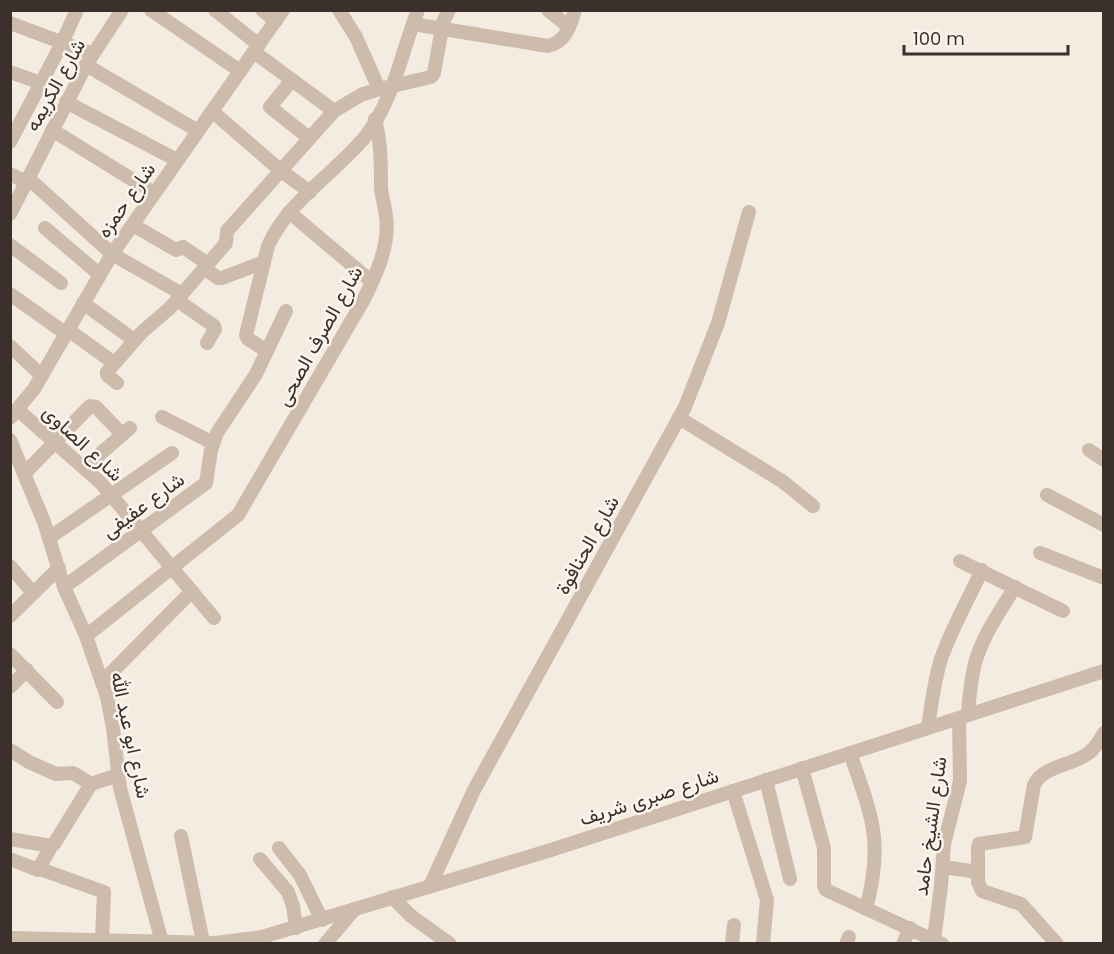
<svg xmlns="http://www.w3.org/2000/svg" width="1114" height="954" font-family="Poppins,Vazirmatn,sans-serif">
<rect width="100%" height="100%" fill="#f4ebe1"/>
<g fill="none" stroke-linecap="round" stroke-linejoin="round">
<!-- street -->
<g stroke="#cdbbac" stroke-width="14">
<polyline points="151,10 240,71"/>
<polyline points="215,10 259,45"/>
<polyline points="262,10 276,21"/>
<polyline points="339,10 356,37 379,89"/>
<polyline points="548,10 569,27"/>
<polyline points="10,23 93,54"/>
<path d="M413,24L548,46C566,42 570,26 575,10"/>
<polyline points="254,52 334,111"/>
<polyline points="86,65 198,131"/>
<polyline points="10,72 41,83"/>
<polyline points="292,80 270,107 309,138"/>
<polyline points="66,102 177,160"/>
<polyline points="212,111 280,170 310,192"/>
<polyline points="52,130 154,193"/>
<polyline points="10,142 62,43 77,10"/>
<polyline points="10,174 26,182"/>
<polyline points="28,178 112,254 182,294"/>
<polyline points="289,212 372,282"/>
<polyline points="10,214 86,65 122,10"/>
<polyline points="133,225 176,250 183,247 208,264"/>
<polyline points="45,228 100,275"/>
<polyline points="10,245 61,283"/>
<polyline points="204,268 218,278 222,278 264,262"/>
<polyline points="10,294 65,333"/>
<polyline points="177,300 214,326 215,329 207,343"/>
<polyline points="83,303 134,340"/>
<polyline points="67,329 114,363"/>
<polyline points="10,346 42,376"/>
<path d="M267,351L248,339L246,335L268,246C288,201 334,174 365,137C394,100 401,53 418,10"/>
<polyline points="117,383 107,375 107,372 142,332 170,308 226,243 227,231 334,111 361,95 379,89 431,77 434,73 443,22 449,10"/>
<polyline points="18,410 101,483 214,618"/>
<polyline points="162,417 213,443"/>
<polyline points="10,418 34,389 112,254 283,10"/>
<polyline points="679,418 782,481 813,506"/>
<polyline points="10,440 44,522 64,587 86,636 107,697 113,728 120,788 162,942"/>
<polyline points="1089,450 1104,460"/>
<polyline points="84,468 130,428"/>
<polyline points="24,474 90,406 96,407 122,434"/>
<polyline points="1047,495 1104,525"/>
<polyline points="49,538 172,453"/>
<polyline points="1040,553 1104,578"/>
<polyline points="960,561 1063,611"/>
<polyline points="10,566 33,593"/>
<polyline points="64,587 206,483 211,450 217,433 256,374 286,311"/>
<polyline points="10,616 59,568"/>
<path d="M86,636L238,515L363,301C376,275 390,246 386,216C385,207 382,198 381,188C381,164 381,142 375,119"/>
<polyline points="10,654 57,702"/>
<polyline points="102,682 192,591"/>
<polyline points="10,687 27,670"/>
<path d="M968,715C969,698 971,680 975,663C983,635 1000,611 1015,587"/>
<path d="M928,728C931,705 934,682 941,659C952,628 968,600 982,570"/>
<polyline points="10,750 29,762 56,774 73,773 91,784 118,775"/>
<path d="M850,753C872,817 884,841 866,909"/>
<polyline points="802,768 824,848 824,885 826,890 942,944"/>
<polyline points="766,780 790,879"/>
<polyline points="733,791 767,900 763,944"/>
<polyline points="181,836 203,942"/>
<polyline points="10,839 51,846 54,844 91,784"/>
<polyline points="279,848 300,875 322,920"/>
<polyline points="10,859 38,870 52,845"/>
<polyline points="260,859 288,892 293,906 296,928"/>
<polyline points="943,867 978,872"/>
<polyline points="40,869 104,892 102,940"/>
<polyline points="430,886 474,790 685,407 718,323 749,212"/>
<polyline points="392,897 411,916 450,944"/>
<polyline points="10,938 215,943 262,937 551,850 1104,671"/>
<polyline points="934,939 941,886 944,844 960,781 959,719"/>
<polyline points="325,944 353,911"/>
<polyline points="732,944 734,925"/>
<polyline points="846,944 849,937"/>
<polyline points="903,944 910,928"/>
<path d="M1057,944L1021,904L982,891L978,882V848L979,844L1025,837L1034,785C1043,765 1074,766 1090,752C1096,747 1100,740 1104,733"/>
</g>
</g>
<g text-anchor="middle" stroke-width="5" stroke-linejoin="round" paint-order="stroke">
<!-- street labels -->
<g font-size="20" fill="#3b302b" stroke="#fbf5ee">
<text transform="translate(55 85) rotate(-61)" y="7">شارع الكريمه</text>
<text transform="translate(126 200) rotate(-55)" y="7">شارع حمزه</text>
<text transform="translate(319 336) rotate(-61)" y="7">شارع الصرف الصحى</text>
<text transform="translate(83 443) rotate(43)" y="7">شارع الصاوى</text>
<text transform="translate(143 505) rotate(-36)" y="7">شارع عفيفى</text>
<text transform="translate(587 545) rotate(-61)" y="7">شارع الحنافوة</text>
<text transform="translate(131 735) rotate(78)" y="7">شارع ابو عبد الله</text>
<text transform="translate(649 797) rotate(-18)" y="7">شارع صبرى شريف</text>
<text transform="translate(930 826) rotate(-82)" y="7">شارع الشيخ حامد</text>
</g>
</g>
<!-- border -->
<rect width="1114" height="954" fill="none" stroke="#3b302b" stroke-width="24"/>
<!-- scale -->
<path d="M904 45v9h164v-9" fill="none" stroke="#3b302b" stroke-width="3"/>
<text x="913" y="45" font-size="18" fill="#3b302b" stroke="#fbf5ee" stroke-width="4.5" paint-order="stroke">100 m</text>
</svg>
